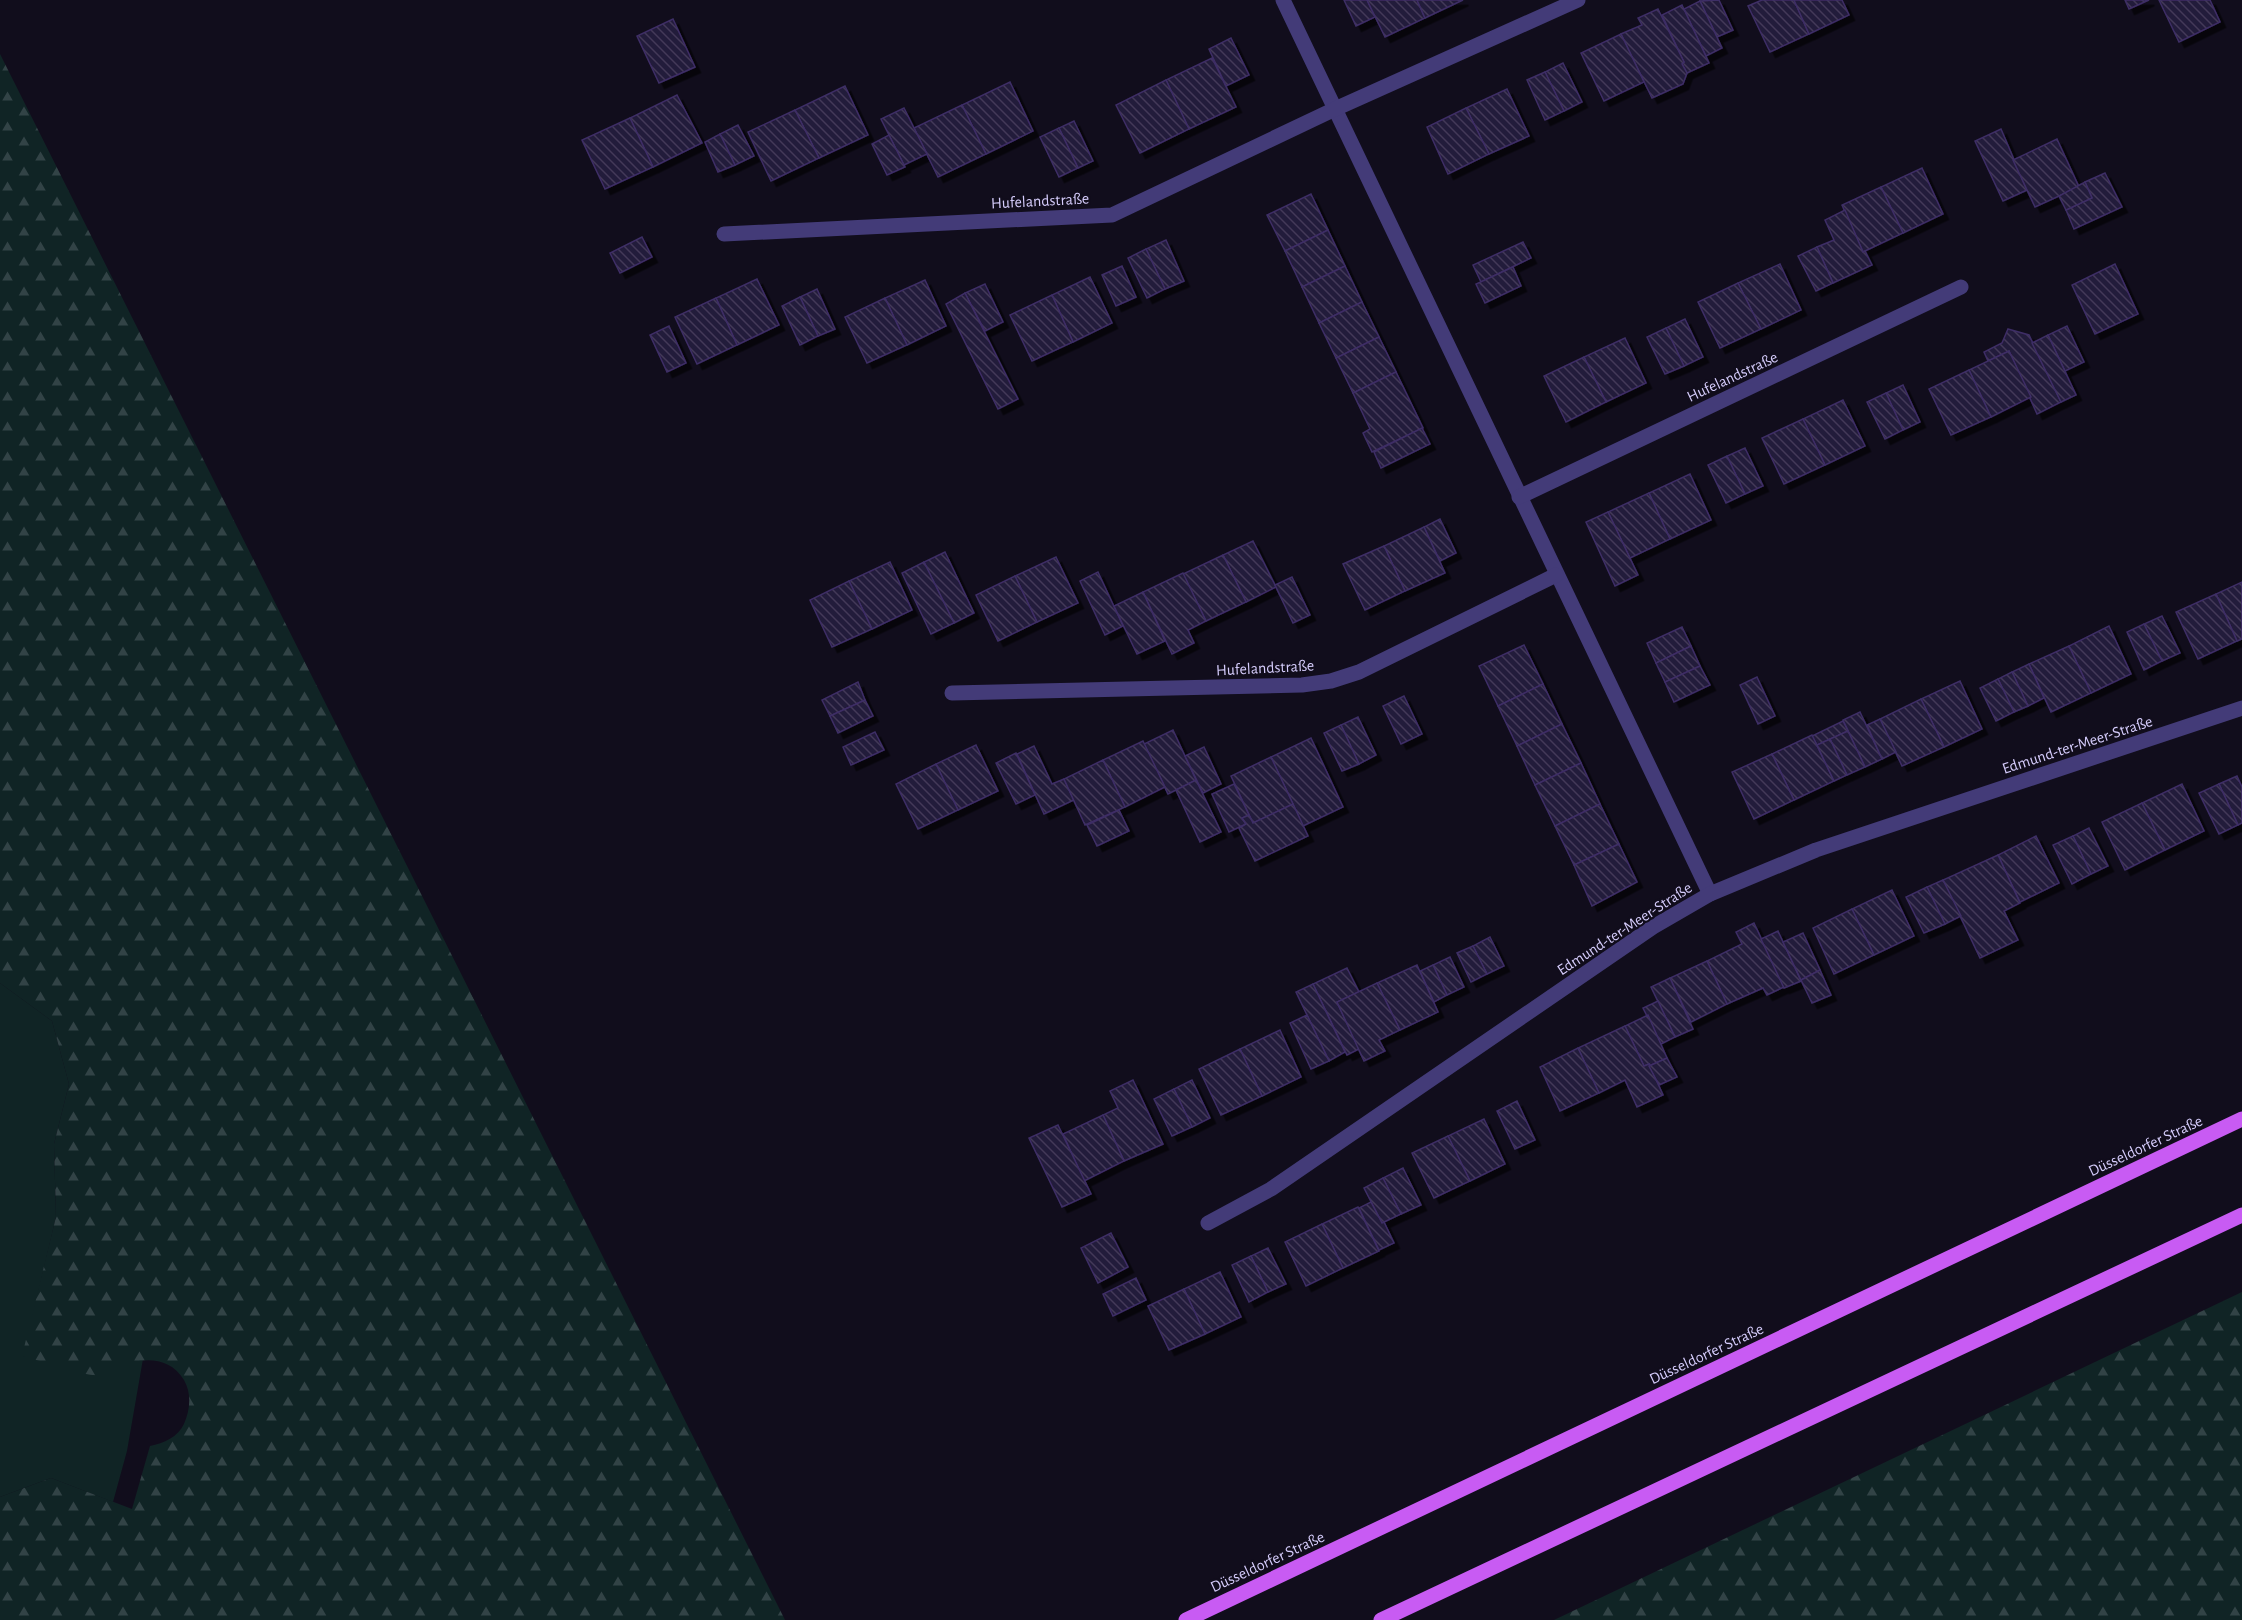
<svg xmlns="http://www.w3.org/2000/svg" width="2242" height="1620" font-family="'Alegreya Sans',sans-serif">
<defs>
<pattern id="forest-firs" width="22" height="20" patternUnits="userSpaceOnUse" patternTransform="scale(1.5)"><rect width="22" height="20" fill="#102425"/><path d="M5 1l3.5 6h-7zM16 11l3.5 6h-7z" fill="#324346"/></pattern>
<pattern id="building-back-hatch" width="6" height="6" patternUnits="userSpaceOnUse" patternTransform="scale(1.5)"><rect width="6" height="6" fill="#241a3b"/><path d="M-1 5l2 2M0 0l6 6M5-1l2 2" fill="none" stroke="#433a58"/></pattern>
<filter id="shadow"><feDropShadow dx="5.5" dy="5.5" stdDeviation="0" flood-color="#0009"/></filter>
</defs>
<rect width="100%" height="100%" fill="#110d1c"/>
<!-- green -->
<polygon fill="#102425" points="0,983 52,1021 69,1084 54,1144 56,1217 23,1356 131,1362 143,1359 127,1451 113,1502 51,1478 0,1497"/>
<!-- forest -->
<g fill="url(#forest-firs)">
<path d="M0,54L785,1620H0V1497L51,1478L132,1509L150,1446C164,1443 178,1437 184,1424C190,1410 192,1394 184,1380C168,1354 139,1358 115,1368C109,1371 100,1376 93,1375C86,1375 78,1371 71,1369C55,1365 39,1361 22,1356L56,1217L54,1144L69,1084L52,1021L0,983Z"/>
<polygon points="2242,1292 2242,1620 1554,1620"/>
</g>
<!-- building -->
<g fill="url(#building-back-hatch)" stroke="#3e2e66" stroke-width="1.5" filter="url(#shadow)">
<polygon points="1344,0 1367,0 1375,17 1356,26"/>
<polygon points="1367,0 1417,0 1425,18 1385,37"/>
<polygon points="1417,0 1463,0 1425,18"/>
<polygon points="1719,0 1733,30 1717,37 1700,1"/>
<polygon points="1762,0 1794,0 1809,34 1770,52 1748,6"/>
<polygon points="1794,0 1842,0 1849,15 1809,34"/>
<polygon points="2125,0 2149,0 2129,9"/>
<polygon points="2159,0 2210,0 2220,22 2179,42"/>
<polygon points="1700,1 1722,48 1706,56 1684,9"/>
<polygon points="1682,5 1709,63 1687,73 1682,64 1684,62 1662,15"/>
<polygon points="1658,9 1684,62 1682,64 1687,73 1683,84 1652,98 1621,34 1642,25 1638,18"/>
<polygon points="673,19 695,67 659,83 637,36"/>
<polygon points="1621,34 1644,82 1604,101 1581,53"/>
<polygon points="1231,38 1249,75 1226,86 1209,49"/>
<polygon points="1212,58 1236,107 1189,129 1166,80"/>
<polygon points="1563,63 1582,102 1564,111 1545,72"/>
<polygon points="1545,72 1564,111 1545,120 1527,80"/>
<polygon points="1166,80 1189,129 1140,153 1116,105"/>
<polygon points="1010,82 1033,131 986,154 962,105"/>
<polygon points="845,86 868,135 819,158 795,110"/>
<polygon points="1507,89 1529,136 1489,154 1466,108"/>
<polygon points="677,95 702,143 653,167 630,118"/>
<polygon points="962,105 986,154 938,177 914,128"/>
<polygon points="904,108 927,154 904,165 881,119"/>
<polygon points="1466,108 1489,154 1448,174 1427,127"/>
<polygon points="795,110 819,158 771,181 748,132"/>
<polygon points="630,118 653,167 605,189 582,140"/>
<polygon points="1074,121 1093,161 1078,168 1059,128"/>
<polygon points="738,125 754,156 735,165 720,134"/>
<polygon points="1059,128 1078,168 1059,177 1040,137"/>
<polygon points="2001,129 2027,190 2003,201 1975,141"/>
<polygon points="720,134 735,165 718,172 705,142"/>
<polygon points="889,135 905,167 887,175 872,144"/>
<polygon points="2057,139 2079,187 2035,207 2013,160"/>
<polygon points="1922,168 1943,214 1903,233 1881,187"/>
<polygon points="2105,173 2122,207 2074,229 2066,210 2092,198 2085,182"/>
<polygon points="2085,182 2092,198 2066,210 2059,196"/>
<polygon points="1881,187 1903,233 1863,252 1842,205"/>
<polygon points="1311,194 1328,230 1285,251 1267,215"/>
<polygon points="1845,210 1863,252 1865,251 1872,265 1833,283 1817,247 1834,240 1825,220"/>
<polygon points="1328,230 1345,266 1302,287 1285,251"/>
<polygon points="642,237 652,257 620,273 610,253"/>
<polygon points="1166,240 1184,281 1165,289 1146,249"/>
<polygon points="1523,242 1531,258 1481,282 1473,265"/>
<polygon points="1817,247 1833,283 1816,291 1798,256"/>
<polygon points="1146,249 1165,289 1147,298 1128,258"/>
<polygon points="1780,264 1801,310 1761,329 1738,283"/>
<polygon points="2115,264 2138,314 2095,334 2072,285"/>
<polygon points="1122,266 1136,297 1116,306 1102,275"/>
<polygon points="1345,266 1362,302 1319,323 1302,287"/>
<polygon points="1513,267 1521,286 1485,303 1476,284"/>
<polygon points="1090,277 1112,323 1073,342 1052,295"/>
<polygon points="757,279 779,325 737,345 716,298"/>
<polygon points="925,280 946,326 907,345 885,298"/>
<polygon points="1738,283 1761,329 1720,348 1698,302"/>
<polygon points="985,284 1003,322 985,331 965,293"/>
<polygon points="817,289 835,329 818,336 800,297"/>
<polygon points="965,293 1018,399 998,409 946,304"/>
<polygon points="1052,295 1073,342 1032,361 1010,315"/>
<polygon points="800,297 818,336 800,345 782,306"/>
<polygon points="716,298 737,345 697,364 675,317"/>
<polygon points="885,298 907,345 867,363 845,317"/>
<polygon points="1362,302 1379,337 1336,358 1319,323"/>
<polygon points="1685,319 1703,357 1684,366 1666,328"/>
<polygon points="669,326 686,363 667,372 650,335"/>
<polygon points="2067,326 2084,362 2065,371 2048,335"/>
<polygon points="1666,328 1684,366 1665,374 1647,337"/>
<polygon points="2008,329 2029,335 2061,402 2037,414 2009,351 1988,361 1984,352 2002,343"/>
<polygon points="2048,335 2076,395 2061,402 2032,343"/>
<polygon points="1379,337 1396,372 1353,393 1336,358"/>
<polygon points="1625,338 1646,383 1606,402 1584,357"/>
<polygon points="2009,351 2031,397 1991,417 1969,370"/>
<polygon points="1584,357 1606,402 1566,422 1544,376"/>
<polygon points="1969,370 1991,417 1951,435 1929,389"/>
<polygon points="1396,372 1423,428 1372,452 1363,433 1370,429 1353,393"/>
<polygon points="1903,385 1920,422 1903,430 1886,393"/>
<polygon points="1886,393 1903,430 1885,439 1867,402"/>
<polygon points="1843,400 1865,446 1825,465 1803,419"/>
<polygon points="1803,419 1825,465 1784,484 1762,438"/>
<polygon points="1422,428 1430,444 1381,468 1374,452"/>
<polygon points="1745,448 1763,486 1745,494 1727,456"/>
<polygon points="1727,456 1745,494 1726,503 1708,465"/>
<polygon points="1690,474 1711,520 1670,539 1649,493"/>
<polygon points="1649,493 1670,539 1630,558 1608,512"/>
<polygon points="1608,512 1638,575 1615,586 1586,522"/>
<polygon points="1440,519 1456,553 1440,561 1424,527"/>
<polygon points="1424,527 1445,573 1405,591 1384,546"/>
<polygon points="1253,541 1276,587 1246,602 1223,555"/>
<polygon points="1384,546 1405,591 1365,610 1343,564"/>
<polygon points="945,552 974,613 954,623 924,562"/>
<polygon points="1223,555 1246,602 1206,621 1183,574"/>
<polygon points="1056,557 1078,603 1037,622 1015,576"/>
<polygon points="890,562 912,610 872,629 849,581"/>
<polygon points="924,562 954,623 931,634 902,573"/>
<polygon points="1098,572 1123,626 1105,635 1080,581"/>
<polygon points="1183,573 1206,621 1188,630 1194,643 1172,654 1143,592"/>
<polygon points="1015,576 1037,622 998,641 976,595"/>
<polygon points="1292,577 1310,615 1293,623 1275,585"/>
<polygon points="849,581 872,629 832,647 810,600"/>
<polygon points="2242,582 2242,639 2237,641 2216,594"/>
<polygon points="1143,592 1165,641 1137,654 1114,606"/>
<polygon points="2216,594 2237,641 2198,659 2176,612"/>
<polygon points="2162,616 2180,653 2162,661 2144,624"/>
<polygon points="2144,624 2162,661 2144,670 2127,632"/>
<polygon points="2109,626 2131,674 2091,693 2069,646"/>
<polygon points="1682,627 1691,646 1656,663 1647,643"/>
<polygon points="1524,645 1543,684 1498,706 1479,666"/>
<polygon points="1691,646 1700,666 1665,682 1656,663"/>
<polygon points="2069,646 2091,693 2051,712 2029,664"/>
<polygon points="2029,664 2044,698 2028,706 2012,672"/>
<polygon points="1700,666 1710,685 1674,702 1665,682"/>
<polygon points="2012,672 2028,706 2014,712 1998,679"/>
<polygon points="1757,677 1775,716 1758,724 1740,685"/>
<polygon points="1998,679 2014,712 1996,721 1980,688"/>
<polygon points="1960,681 1982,729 1944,747 1921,699"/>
<polygon points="858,682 865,700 830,716 822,700"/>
<polygon points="1543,684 1562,724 1517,746 1498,706"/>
<polygon points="1404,696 1422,734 1401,744 1383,706"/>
<polygon points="1921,699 1944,747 1902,766 1880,719"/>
<polygon points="865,700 873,716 838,733 830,716"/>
<polygon points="1860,712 1882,759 1865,767 1843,720"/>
<polygon points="1358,717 1376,755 1359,764 1341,725"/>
<polygon points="1880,719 1896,752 1882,759 1867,725"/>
<polygon points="1843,721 1848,731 1817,745 1812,736"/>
<polygon points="1562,724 1581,763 1535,785 1517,746"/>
<polygon points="1341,725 1359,764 1342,771 1324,733"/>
<polygon points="1173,730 1196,780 1168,794 1144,744"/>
<polygon points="1848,731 1865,767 1847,775 1830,739"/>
<polygon points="875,732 884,750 851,765 843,747"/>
<polygon points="1812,735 1834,781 1794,800 1772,754"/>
<polygon points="1311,738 1343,807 1303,826 1271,757"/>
<polygon points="1830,739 1847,775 1834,781 1817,745"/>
<polygon points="1143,741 1165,787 1125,807 1103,760"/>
<polygon points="976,745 998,791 958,810 936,764"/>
<polygon points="1034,746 1052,784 1064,779 1074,800 1044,814 1017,754"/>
<polygon points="1204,747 1221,784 1203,793 1185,756"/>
<polygon points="1016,753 1035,795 1016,804 996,763"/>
<polygon points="1772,754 1794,800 1754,819 1732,772"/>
<polygon points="1271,757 1293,804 1253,823 1231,776"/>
<polygon points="1103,760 1125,807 1085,825 1064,779"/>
<polygon points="1581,763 1600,804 1555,826 1535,785"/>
<polygon points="936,764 958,810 918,829 896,784"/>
<polygon points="2237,776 2242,787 2242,823 2238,825 2219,784"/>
<polygon points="1196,780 1221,832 1200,842 1176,790"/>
<polygon points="1234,784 1249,815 1242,818 1246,824 1229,832 1212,794"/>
<polygon points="2182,784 2204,831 2165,850 2142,803"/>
<polygon points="2219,784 2238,825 2219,834 2199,793"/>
<polygon points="2142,803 2165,850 2125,870 2102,822"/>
<polygon points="1293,804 1308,836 1255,861 1239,828 1246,824 1242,818 1249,815 1253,823"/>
<polygon points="1600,804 1619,844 1574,865 1555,826"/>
<polygon points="1119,810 1129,831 1097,846 1087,825"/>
<polygon points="2089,828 2108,866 2091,874 2073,836"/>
<polygon points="2036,836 2059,883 2020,902 1998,855"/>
<polygon points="2073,836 2091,874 2072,884 2053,845"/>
<polygon points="1619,844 1637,882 1592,906 1574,865"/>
<polygon points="1998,855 2020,903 2004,911 2018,940 1980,958 1943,880"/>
<polygon points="1943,880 1961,916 1945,924 1927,887"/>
<polygon points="1927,887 1945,924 1924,933 1906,897"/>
<polygon points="1892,890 1914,936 1874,955 1852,909"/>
<polygon points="1852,909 1874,955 1834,974 1813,928"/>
<polygon points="1754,923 1784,987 1767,995 1763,988 1727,1004 1707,961 1742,944 1736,932"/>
<polygon points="1778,931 1801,981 1784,988 1761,939"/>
<polygon points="1803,933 1820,970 1801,980 1783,942"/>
<polygon points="1490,937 1504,966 1487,974 1473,946"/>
<polygon points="1473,946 1487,974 1471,982 1457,953"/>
<polygon points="1450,957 1464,987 1447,995 1433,965"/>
<polygon points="1707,961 1727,1004 1691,1022 1670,978"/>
<polygon points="1417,965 1438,1012 1400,1030 1377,983"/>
<polygon points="1433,965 1447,995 1434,1002 1420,971"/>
<polygon points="1347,968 1359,992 1337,1002 1359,1049 1347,1055 1313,984"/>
<polygon points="1820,970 1831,995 1812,1003 1801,980"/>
<polygon points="1670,978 1693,1029 1675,1037 1651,987"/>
<polygon points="1377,983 1400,1030 1379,1040 1385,1051 1364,1061 1337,1002"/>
<polygon points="1313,984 1345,1052 1329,1061 1296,992"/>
<polygon points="1658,1001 1675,1037 1661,1044 1643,1008"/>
<polygon points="1307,1015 1329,1061 1311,1069 1290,1023"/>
<polygon points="1648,1015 1667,1058 1649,1066 1649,1064 1644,1066 1625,1026"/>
<polygon points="1625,1026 1644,1066 1649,1064 1663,1095 1637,1107 1625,1080 1599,1093 1578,1048"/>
<polygon points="1280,1030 1301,1077 1262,1096 1240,1049"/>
<polygon points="1578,1048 1599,1093 1560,1111 1540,1067"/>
<polygon points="1240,1049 1262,1096 1221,1115 1199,1069"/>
<polygon points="1667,1058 1677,1077 1659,1085 1649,1066"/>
<polygon points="1133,1080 1163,1144 1124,1161 1103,1115 1118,1108 1110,1091"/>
<polygon points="1192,1080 1210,1118 1192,1127 1174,1089"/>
<polygon points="1174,1089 1192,1127 1172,1136 1154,1099"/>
<polygon points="1517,1101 1535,1140 1515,1149 1497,1111"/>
<polygon points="1103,1115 1124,1161 1084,1181 1063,1134"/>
<polygon points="1484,1119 1505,1164 1470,1181 1448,1136"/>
<polygon points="1058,1125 1091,1194 1062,1207 1029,1138"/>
<polygon points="1448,1136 1470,1181 1434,1198 1412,1153"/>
<polygon points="1403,1168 1421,1205 1401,1214 1383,1178"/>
<polygon points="1383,1178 1401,1214 1382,1223 1364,1188"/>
<polygon points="1371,1202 1382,1223 1384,1222 1394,1243 1379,1250 1359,1208"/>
<polygon points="1358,1207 1379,1251 1343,1268 1322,1224"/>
<polygon points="1322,1224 1343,1268 1306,1286 1285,1242"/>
<polygon points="1111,1233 1128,1267 1098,1283 1081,1248"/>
<polygon points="1268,1248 1286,1284 1268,1292 1251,1256"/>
<polygon points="1251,1256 1268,1292 1249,1302 1232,1265"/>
<polygon points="1220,1272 1241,1317 1205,1334 1184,1289"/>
<polygon points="1136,1278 1146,1300 1113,1316 1103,1294"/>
<polygon points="1184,1289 1205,1334 1169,1350 1148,1306"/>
</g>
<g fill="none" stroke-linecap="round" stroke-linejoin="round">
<!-- minor -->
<g stroke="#433b78" stroke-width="15">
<polyline points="1283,0 1710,894"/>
<polyline points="724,234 1112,215 1335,109 1578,0"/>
<polyline points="1519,497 1961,287"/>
<polyline points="952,693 1302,685 1331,681 1359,672 1556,575"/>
<polyline points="1208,1223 1271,1189 1653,927 1710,894 1816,850 2242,708"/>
</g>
<!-- major -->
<g stroke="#c85bf3" stroke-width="15">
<polyline points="1186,1620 2242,1119"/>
<polyline points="1381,1620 2242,1215"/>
</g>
</g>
<g text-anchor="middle" stroke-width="4.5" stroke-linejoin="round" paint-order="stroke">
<!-- street labels -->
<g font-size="16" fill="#d5ccfb" stroke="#110d1c">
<text transform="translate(1040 200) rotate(-3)" y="6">Hufelandstraße</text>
<text transform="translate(1732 376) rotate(-25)" y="6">Hufelandstraße</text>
<text transform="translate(1265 667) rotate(-3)" y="6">Hufelandstraße</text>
<text transform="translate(2077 744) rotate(-18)" y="6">Edmund-ter-Meer-Straße</text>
<text transform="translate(1624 928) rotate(-33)" y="6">Edmund-ter-Meer-Straße</text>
<text transform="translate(2145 1145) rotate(-25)" y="6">Düsseldorfer Straße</text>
<text transform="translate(1706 1353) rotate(-25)" y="6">Düsseldorfer Straße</text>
<text transform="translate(1267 1561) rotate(-25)" y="6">Düsseldorfer Straße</text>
</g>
</g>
</svg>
